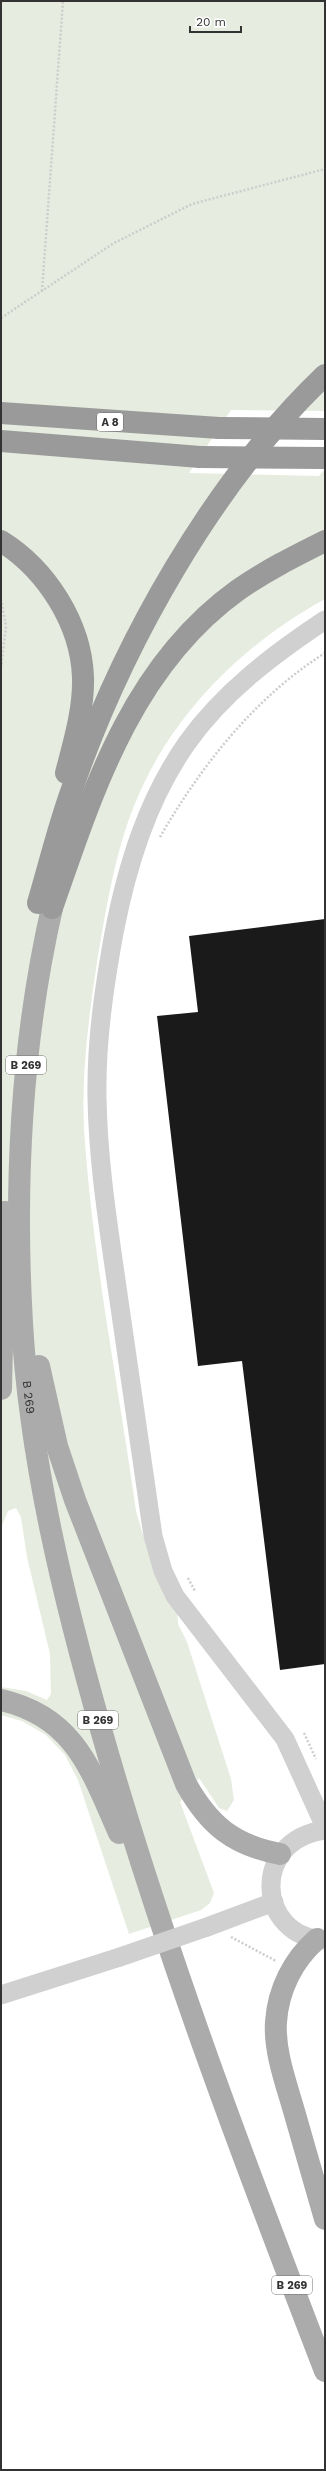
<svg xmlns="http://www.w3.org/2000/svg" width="326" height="2471" font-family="'Work Sans',sans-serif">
<rect width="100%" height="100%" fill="#fff"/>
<!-- green -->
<path fill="#e6ecdf" d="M1,1H325V411L231,410L189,473L319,476L325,469V599C243,644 172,714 136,801C115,851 106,909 97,962C88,1022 80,1082 85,1143C94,1266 119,1389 136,1511L147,1549L177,1608L178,1624L187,1642L231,1779L234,1800L227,1811L219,1808L199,1778L180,1802L214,1893L210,1903L201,1910L129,1934L78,1780L65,1755L46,1735L22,1721L1,1715V1687L26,1691L47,1700L51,1694L50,1654L27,1557L21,1517L16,1508L8,1511L1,1528Z"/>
<!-- building -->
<polygon fill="#1a1a1a" points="325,919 325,1664 280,1670 242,1361 198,1366 157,1016 198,1012 189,936"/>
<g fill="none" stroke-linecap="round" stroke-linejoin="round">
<!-- path -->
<g stroke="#cdcdcd" stroke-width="2.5" stroke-dasharray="2 2" stroke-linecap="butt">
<polyline points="42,291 63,1"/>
<polyline points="1,318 114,243 192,204 325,169"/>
<polyline points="1,599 6,626 1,669"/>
<path d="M160,837C201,766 255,697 325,653"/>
<polyline points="188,1578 195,1591"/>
<polyline points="304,1733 316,1759"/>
<polyline points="231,1937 276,1961"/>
</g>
<!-- street -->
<g stroke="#d0d0d0" stroke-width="19">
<path d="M325,620C274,654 223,692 187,743C147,800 127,866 114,933C104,988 96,1042 97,1098C98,1161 108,1224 117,1287C129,1370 141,1453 153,1536L163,1571L175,1596L285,1739L325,1827"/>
<path d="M325,1830C250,1840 256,1937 325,1940"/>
<polyline points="207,1927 274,1902"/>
<polyline points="1,1995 120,1957"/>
</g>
<!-- primary -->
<g stroke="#ababab" stroke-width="22">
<path id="s1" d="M52,908C21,1044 14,1184 22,1323C30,1462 64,1600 102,1733C164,1950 244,2161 325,2371"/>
<path d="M39,1366L57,1446L75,1500L186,1784C209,1825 233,1845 280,1854"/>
<polyline points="1,1389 5,1212"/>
<path d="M1,1700C75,1717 91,1770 119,1833"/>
<path d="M317,1939C293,1960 278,1990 276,2022C274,2051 286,2083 294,2111C304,2147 315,2183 325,2219"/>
</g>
<!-- highway -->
<g stroke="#9a9a9a" stroke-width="22">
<polyline points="1,413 219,428"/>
<polyline points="1,441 200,457"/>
<path d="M1,541C46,569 81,623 83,677C84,709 74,742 66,773"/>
<path d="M38,903C49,866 58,828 71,792C121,645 213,482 325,375"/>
<path d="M52,908C93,790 132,666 238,590C265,571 295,556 325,541"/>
</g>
<!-- street-bridge -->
<polyline stroke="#d0d0d0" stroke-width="19" points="120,1957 207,1927"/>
<!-- highway-bridge -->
<g stroke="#9a9a9a" stroke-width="22">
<polyline points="219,428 325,429"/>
<polyline points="200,457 325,458"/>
</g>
</g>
<g text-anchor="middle" stroke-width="4" stroke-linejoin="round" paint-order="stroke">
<!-- shield labels -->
<g fill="#fff" stroke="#707070" stroke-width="1">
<rect x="97" y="413" width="26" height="18" rx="3"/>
<rect x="6" y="1056" width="40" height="18" rx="3"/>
<rect x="78" y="1711" width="40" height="18" rx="3"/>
<rect x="272" y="2276" width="40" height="18" rx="3"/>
</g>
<g font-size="11" font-weight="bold" fill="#333">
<text x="110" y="426">A 8</text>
<text x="26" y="1069">B 269</text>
<text x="98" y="1724">B 269</text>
<text x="292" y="2289">B 269</text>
</g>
<!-- street labels -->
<g font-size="12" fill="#333" stroke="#fff">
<text dy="4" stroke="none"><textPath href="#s1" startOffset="492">B 269</textPath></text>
</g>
</g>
<!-- border -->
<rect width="326" height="2471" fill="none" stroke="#333333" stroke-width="4"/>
<!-- scale -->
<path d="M190 26v6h51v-6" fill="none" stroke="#333333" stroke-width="2"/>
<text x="196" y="26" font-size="12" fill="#333333" stroke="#ffffff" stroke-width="3" paint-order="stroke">20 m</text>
</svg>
